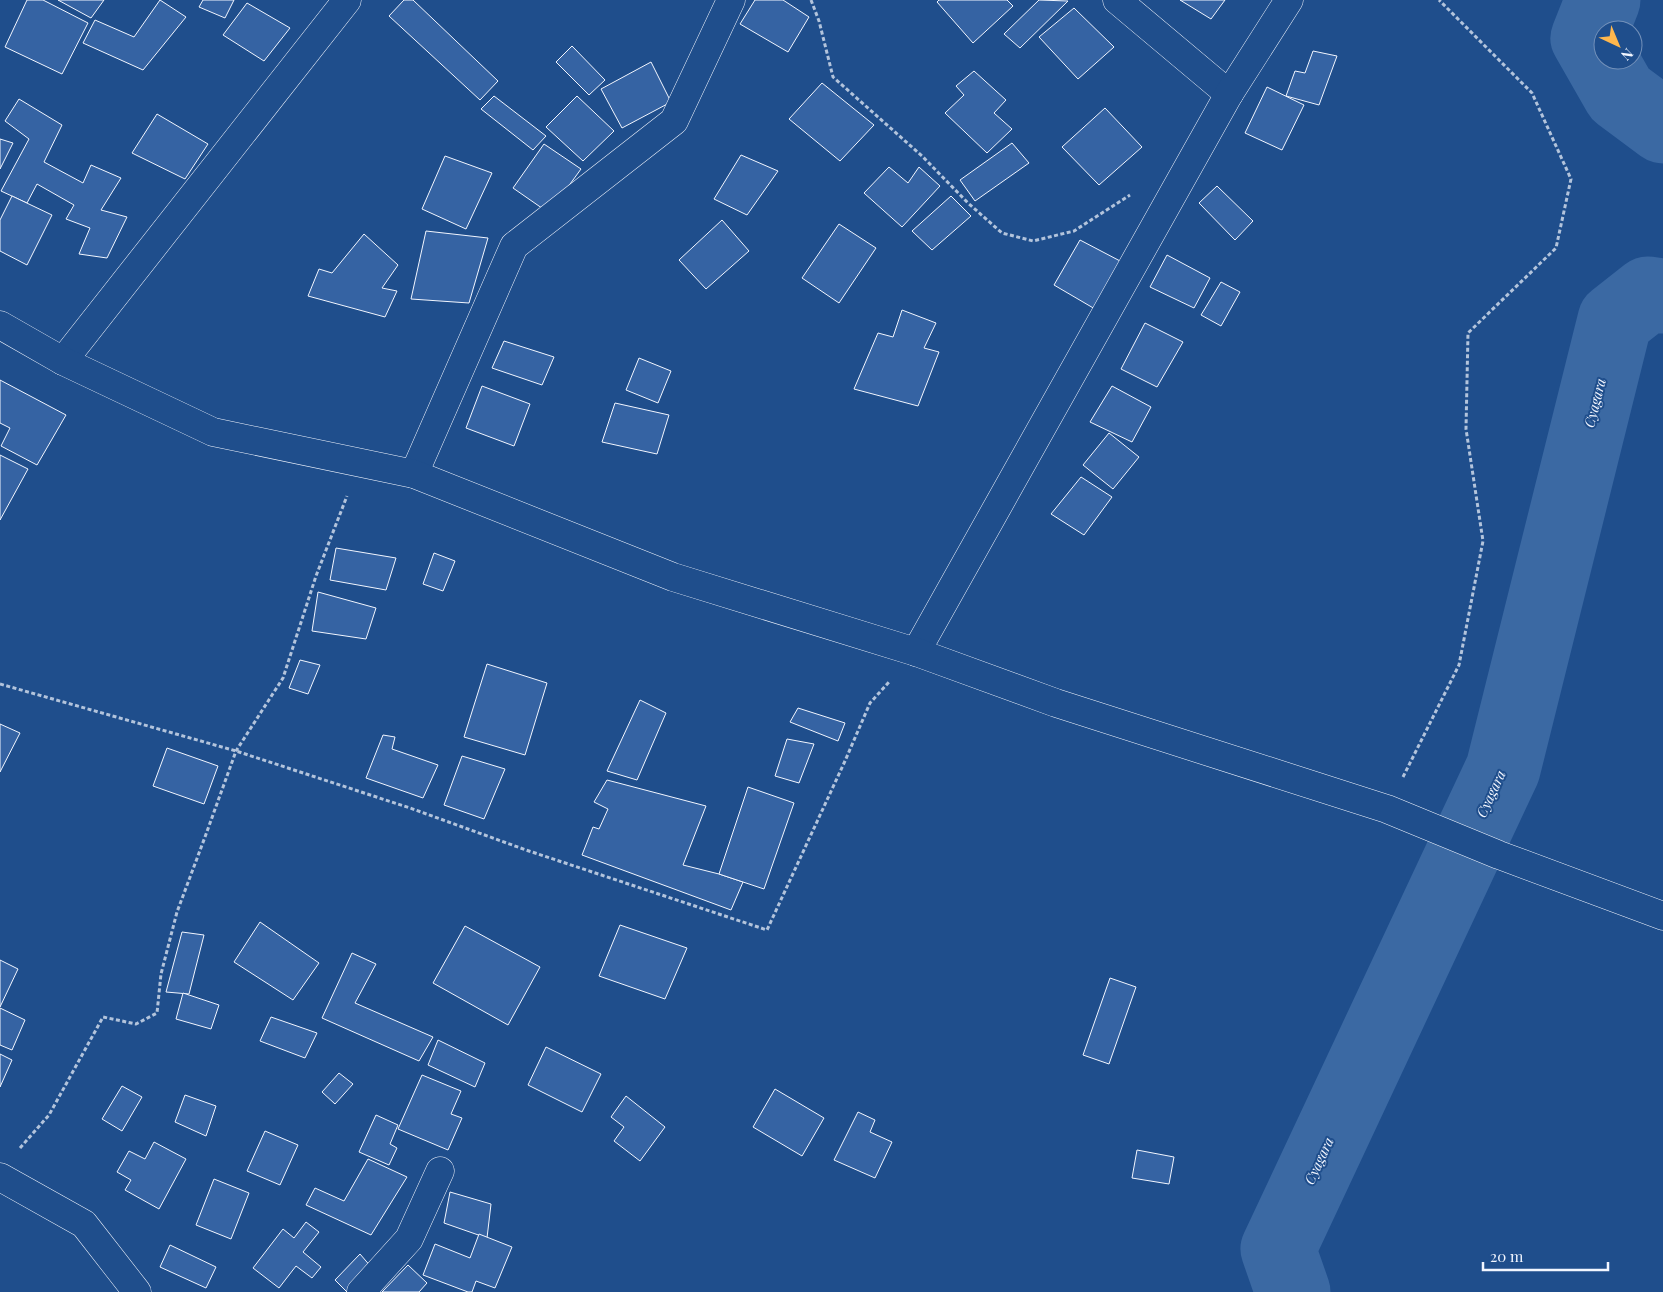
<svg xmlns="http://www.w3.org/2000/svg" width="1663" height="1292" font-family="'Playfair Display',serif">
<rect width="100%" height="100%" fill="#1f4e8c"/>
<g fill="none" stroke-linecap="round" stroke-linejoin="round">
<!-- river -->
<g stroke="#3b69a3" stroke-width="75">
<polyline points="1603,0 1588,38 1620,94 1663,126"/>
<polyline points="1293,1292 1278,1249 1503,769 1615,320 1648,294 1663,296"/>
</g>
</g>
<!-- building -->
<g fill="#3563a3" stroke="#f2f6ff">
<polygon points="27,0 43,0 88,23 62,74 5,47"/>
<polygon points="58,0 104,0 91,18"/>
<polygon points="160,0 186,17 143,70 83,43 95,20 134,37"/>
<polygon points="203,0 234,0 225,18 199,7"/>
<polygon points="404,0 413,0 498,81 480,100 389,16"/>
<polygon points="755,0 783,0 809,17 788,52 740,24"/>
<polygon points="939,0 1007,0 1013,6 973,43 937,2"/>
<polygon points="1039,0 1068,1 1020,48 1004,34"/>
<polygon points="1180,0 1225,0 1211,19"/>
<polygon points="247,3 290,28 264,61 223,35"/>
<polygon points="1074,8 1114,47 1078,79 1039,37"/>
<polygon points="572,46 605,80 589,95 556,62"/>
<polygon points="1313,51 1337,56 1319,105 1286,96 1295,71 1305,73"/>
<polygon points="651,62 671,102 622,128 601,89"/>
<polygon points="974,71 1006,100 994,113 1012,129 987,153 945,113 964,95 956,86"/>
<polygon points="822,83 874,125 840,161 789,119"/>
<polygon points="1267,87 1304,105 1282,150 1245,133"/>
<polygon points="494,96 546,136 533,150 481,109"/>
<polygon points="577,96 614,131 583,161 546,127"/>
<polygon points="19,99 62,125 44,162 83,183 91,165 121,178 101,210 127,217 107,258 79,254 90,228 66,219 74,205 37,184 27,203 1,191 29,139 5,121"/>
<polygon points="1105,108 1142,147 1099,185 1062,147"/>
<polygon points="157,114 208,144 185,179 132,153"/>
<polygon points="0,139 13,143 0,169"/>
<polygon points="1012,143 1029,163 975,201 960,180"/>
<polygon points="544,144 581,169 549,213 513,188"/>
<polygon points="741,155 778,171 747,215 714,199"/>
<polygon points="445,156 492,173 466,229 422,209"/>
<polygon points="889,167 908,183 919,167 940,186 902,227 864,193"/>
<polygon points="1217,186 1253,221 1235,240 1199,203"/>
<polygon points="12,196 52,215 27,265 0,251 0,220"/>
<polygon points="951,196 971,216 932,250 912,231"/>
<polygon points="722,220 749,251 706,289 679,260"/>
<polygon points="839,224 876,248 839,303 802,278"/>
<polygon points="426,231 488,238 469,303 411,299"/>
<polygon points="364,234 398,265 382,288 397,291 385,317 308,296 319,269 332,273"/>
<polygon points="1080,240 1122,262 1095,309 1054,285"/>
<polygon points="1167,255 1210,278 1194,308 1150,287"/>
<polygon points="1221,282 1240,292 1221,326 1201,315"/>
<polygon points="902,310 936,323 924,348 939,352 918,406 854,389 878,333 893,337"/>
<polygon points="1145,323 1183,342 1157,387 1121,369"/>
<polygon points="504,341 554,357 542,385 492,368"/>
<polygon points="639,358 671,371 658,403 626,390"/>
<polygon points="0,380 66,415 37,465 1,446 10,428 0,423"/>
<polygon points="482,386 530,404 514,446 466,428"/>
<polygon points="1112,386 1151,407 1132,442 1090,422"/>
<polygon points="615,403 669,415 657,454 602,442"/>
<polygon points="1109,433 1139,457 1113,489 1083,465"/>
<polygon points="0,455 28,469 0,520"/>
<polygon points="1081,477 1112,497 1084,535 1051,514"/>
<polygon points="336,548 396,558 386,590 330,580"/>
<polygon points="434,553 455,561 443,591 423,584"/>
<polygon points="318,592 376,608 366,639 312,631"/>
<polygon points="300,660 320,665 308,694 289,688"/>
<polygon points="487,664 547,683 525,755 464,737"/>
<polygon points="640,700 666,713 637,780 607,771"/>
<polygon points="798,708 845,723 838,741 790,722"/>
<polygon points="0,724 20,733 0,772"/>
<polygon points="383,735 395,737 392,749 438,765 423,798 366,778"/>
<polygon points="787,739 814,744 799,783 775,776"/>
<polygon points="167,748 218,766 204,804 153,786"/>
<polygon points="462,756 505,769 484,819 444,805"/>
<polygon points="607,780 706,806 683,865 719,874 743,882 731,910 582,855 593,827 599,829 608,809 594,802"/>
<polygon points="748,787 794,803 764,889 719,874"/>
<polygon points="260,922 319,963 293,1000 234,962"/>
<polygon points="620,925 687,948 665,999 599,976"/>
<polygon points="465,926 540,967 508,1025 433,983"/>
<polygon points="182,932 204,935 189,994 166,992"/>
<polygon points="352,953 376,964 355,1003 433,1037 419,1061 322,1018"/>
<polygon points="0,960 18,969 0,1007"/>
<polygon points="1110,978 1136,987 1109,1064 1083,1055"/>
<polygon points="183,993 219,1005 211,1029 176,1019"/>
<polygon points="0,1008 25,1020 12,1050 0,1045"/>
<polygon points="271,1017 317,1033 305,1058 260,1041"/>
<polygon points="438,1040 485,1063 475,1087 428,1065"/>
<polygon points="546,1047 601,1074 582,1112 528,1085"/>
<polygon points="0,1054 12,1060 0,1087"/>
<polygon points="339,1073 353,1084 335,1104 322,1092"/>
<polygon points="422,1075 461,1091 451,1114 462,1118 448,1150 398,1129"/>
<polygon points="122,1086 142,1097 122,1131 102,1119"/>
<polygon points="775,1089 824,1118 802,1156 753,1127"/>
<polygon points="185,1095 216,1106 206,1136 175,1122"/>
<polygon points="626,1096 665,1127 640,1161 614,1141 624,1127 611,1117"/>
<polygon points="858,1112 875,1120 870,1132 892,1142 875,1178 834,1160"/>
<polygon points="376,1115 398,1125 390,1144 397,1148 389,1165 359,1152"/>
<polygon points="265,1131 298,1145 280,1185 247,1171"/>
<polygon points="154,1142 186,1159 159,1209 125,1190 131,1180 117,1172 129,1151 145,1159"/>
<polygon points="1137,1150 1174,1157 1169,1184 1132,1178"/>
<polygon points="368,1159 407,1177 371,1235 306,1205 315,1188 344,1201"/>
<polygon points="214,1179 249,1193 231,1239 196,1225"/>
<polygon points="450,1192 491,1204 487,1238 444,1223"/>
<polygon points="306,1222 319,1232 303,1252 321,1267 312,1278 296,1266 279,1288 253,1268 283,1229 294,1238"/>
<polygon points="479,1234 512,1247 495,1288 476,1281 472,1292 468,1292 423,1275 435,1244 470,1258"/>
<polygon points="170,1245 216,1267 206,1288 160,1267"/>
<polygon points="360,1254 372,1268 349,1292 347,1292 335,1280"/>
<polygon points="408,1265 427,1283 419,1292 382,1292"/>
</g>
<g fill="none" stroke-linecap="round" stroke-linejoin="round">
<defs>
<g id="minor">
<polyline points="1117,0 1229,94"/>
<polyline points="63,361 347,0"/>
<polyline points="414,474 514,246 674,121 731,0"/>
<polyline points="916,652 1229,94 1289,0"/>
<polyline points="0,1177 84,1224 137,1292"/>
<polyline points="361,1292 409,1239 440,1171"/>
</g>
<polyline id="major" points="0,325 63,361 213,432 414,474 673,577 916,652 1056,703 1387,809 1499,855 1663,916"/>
</defs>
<!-- minor casing -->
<use href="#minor" stroke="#f2f6ff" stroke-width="29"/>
<!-- major casing -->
<use href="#major" stroke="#f2f6ff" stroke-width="29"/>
<!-- path -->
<g stroke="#b3c4dc" stroke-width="3" stroke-dasharray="4 2.5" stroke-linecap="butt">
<polyline points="811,0 819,21 833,77 922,156 968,203 1002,233 1033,241 1074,231 1130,195"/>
<polyline points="0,684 236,751 410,808 526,850 767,930 845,761 870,703 889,682"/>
<polyline points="1403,777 1459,665 1483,541 1466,429 1468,333 1556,248 1571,179 1532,93 1439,0"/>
<polyline points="20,1148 49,1115 103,1017 136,1024 157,1013 161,974 177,912 205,837 236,751 283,678 316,576 347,496"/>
</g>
<!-- minor -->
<use href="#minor" stroke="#1f4e8c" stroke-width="28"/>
<!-- major -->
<use href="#major" stroke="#1f4e8c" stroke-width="28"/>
</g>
<g text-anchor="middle" stroke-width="4" stroke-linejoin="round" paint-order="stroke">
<!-- water labels -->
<g font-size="14" font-style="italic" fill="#f2f6ff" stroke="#1f4e8c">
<text transform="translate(1595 403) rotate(-76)" y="5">Cyagara</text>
<text transform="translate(1491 794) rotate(-65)" y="5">Cyagara</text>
<text transform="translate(1319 1161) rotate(-65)" y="5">Cyagara</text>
</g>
</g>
<!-- north arrow -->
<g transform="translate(1618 45) rotate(136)"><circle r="24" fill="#1f4e8c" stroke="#7391ba"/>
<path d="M0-4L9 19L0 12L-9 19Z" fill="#ffb74d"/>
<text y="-8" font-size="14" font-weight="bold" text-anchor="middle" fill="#f2f6ff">N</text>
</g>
<!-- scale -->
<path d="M1483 1262v8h125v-8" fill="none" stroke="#f2f6ff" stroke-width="2.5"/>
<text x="1490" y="1262" font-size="15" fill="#f2f6ff" stroke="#1f4e8c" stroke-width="4" paint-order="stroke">20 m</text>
</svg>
